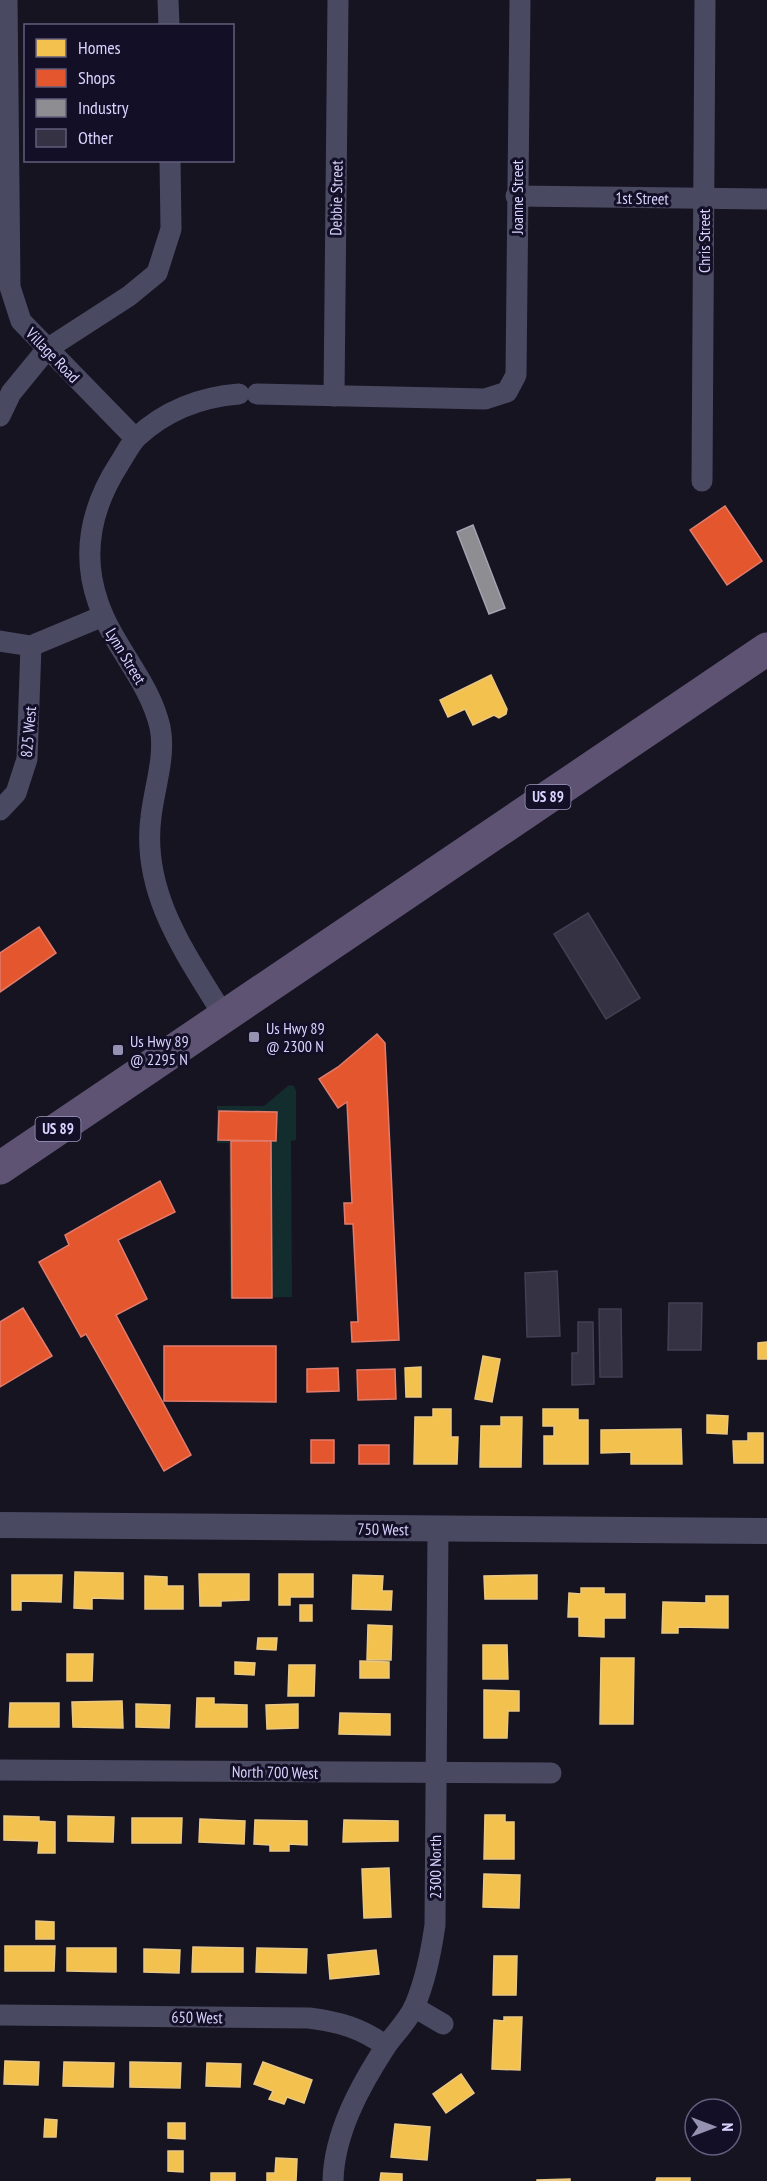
<svg xmlns="http://www.w3.org/2000/svg" width="767" height="2181" font-family="'PT Sans Narrow',sans-serif">
<rect width="100%" height="100%" fill="#161421"/>
<!-- green -->
<polygon fill="#132c2d" points="289,1085 294,1086 296,1091 296,1140 291,1141 292,1297 230,1298 229,1143 217,1143 217,1106 264,1106"/>
<!-- homes -->
<g fill="#f2c14e" stroke="#eac783" stroke-width="1.5">
<polygon points="491,675 507,709 506,714 499,718 494,715 473,725 465,709 448,717 440,700"/>
<polygon points="767,1342 767,1359 758,1359 758,1343"/>
<polygon points="483,1356 500,1359 492,1402 475,1399"/>
<polygon points="421,1367 421,1397 406,1397 405,1368"/>
<polygon points="433,1409 451,1409 451,1437 458,1437 457,1464 414,1464 415,1417 433,1417"/>
<polygon points="543,1409 578,1409 578,1420 588,1420 588,1464 544,1464 544,1436 554,1436 554,1426 543,1426"/>
<polygon points="707,1415 728,1416 727,1434 707,1433"/>
<polygon points="501,1417 522,1417 521,1467 480,1467 481,1426 501,1426"/>
<polygon points="681,1429 682,1464 631,1464 631,1452 601,1453 601,1430"/>
<polygon points="748,1433 763,1433 763,1463 734,1463 733,1441 748,1441"/>
<polygon points="75,1572 123,1573 123,1599 92,1598 92,1609 74,1608"/>
<polygon points="199,1574 249,1574 249,1600 221,1601 221,1606 200,1606"/>
<polygon points="279,1574 313,1574 313,1597 290,1597 290,1605 279,1605"/>
<polygon points="12,1575 62,1575 61,1602 21,1601 21,1610 12,1610"/>
<polygon points="353,1575 383,1576 382,1591 392,1591 391,1610 352,1609"/>
<polygon points="537,1575 537,1599 485,1599 484,1576"/>
<polygon points="145,1576 167,1577 167,1586 183,1586 183,1609 145,1609"/>
<polygon points="581,1588 604,1588 604,1594 625,1594 625,1618 604,1618 604,1637 579,1636 579,1617 568,1617 569,1593 581,1594"/>
<polygon points="706,1596 728,1596 728,1628 678,1627 678,1633 662,1633 663,1602 706,1603"/>
<rect x="300" y="1605" width="12" height="16"/>
<polygon points="368,1625 392,1626 391,1660 367,1660"/>
<polygon points="258,1638 277,1638 276,1650 257,1649"/>
<polygon points="483,1645 507,1645 508,1679 483,1679"/>
<polygon points="67,1654 93,1654 92,1681 67,1681"/>
<polygon points="601,1658 634,1658 633,1724 600,1724"/>
<polygon points="360,1661 389,1662 389,1678 360,1678"/>
<polygon points="235,1662 255,1663 254,1675 235,1674"/>
<polygon points="289,1665 315,1665 314,1696 288,1696"/>
<polygon points="484,1690 519,1691 519,1711 508,1711 507,1738 484,1738"/>
<polygon points="197,1698 214,1698 214,1704 247,1705 247,1727 196,1727"/>
<polygon points="122,1701 123,1728 73,1727 72,1702"/>
<polygon points="10,1703 59,1703 59,1727 9,1727"/>
<polygon points="136,1704 170,1705 169,1728 136,1727"/>
<polygon points="298,1704 298,1728 267,1729 266,1705"/>
<polygon points="340,1713 390,1714 390,1735 339,1734"/>
<polygon points="485,1815 505,1815 505,1822 514,1822 514,1859 484,1859"/>
<polygon points="4,1816 39,1817 39,1821 55,1822 55,1853 38,1853 39,1841 4,1840"/>
<polygon points="68,1816 114,1817 113,1842 68,1841"/>
<polygon points="132,1818 182,1818 181,1843 132,1843"/>
<polygon points="200,1819 245,1821 244,1844 199,1842"/>
<polygon points="255,1820 307,1821 307,1845 289,1844 289,1851 270,1851 270,1845 254,1844"/>
<polygon points="344,1820 398,1821 398,1841 343,1842"/>
<polygon points="389,1868 391,1917 364,1918 362,1869"/>
<polygon points="484,1874 520,1875 519,1908 483,1907"/>
<polygon points="36,1921 54,1922 54,1939 36,1939"/>
<polygon points="5,1946 55,1946 54,1971 5,1971"/>
<polygon points="193,1947 243,1948 243,1972 192,1972"/>
<polygon points="67,1948 116,1948 116,1972 67,1971"/>
<polygon points="257,1948 307,1949 306,1973 256,1972"/>
<polygon points="144,1949 180,1950 179,1973 144,1972"/>
<polygon points="376,1950 379,1974 330,1979 328,1955"/>
<polygon points="494,1956 517,1956 516,1995 493,1995"/>
<polygon points="504,2017 522,2017 520,2070 492,2069 494,2020 504,2021"/>
<polygon points="5,2061 39,2062 38,2085 4,2084"/>
<polygon points="64,2062 114,2063 113,2087 63,2086"/>
<polygon points="130,2062 181,2063 180,2088 130,2087"/>
<polygon points="263,2062 312,2080 304,2103 287,2097 284,2104 269,2099 273,2091 254,2084"/>
<polygon points="207,2063 241,2064 240,2087 206,2086"/>
<polygon points="461,2074 474,2093 446,2113 433,2094"/>
<polygon points="45,2119 57,2120 56,2137 44,2137"/>
<polygon points="168,2123 185,2123 185,2139 168,2138"/>
<polygon points="395,2124 430,2127 427,2160 391,2157"/>
<polygon points="168,2151 183,2151 183,2172 168,2171"/>
<polygon points="276,2158 297,2159 296,2181 267,2181 267,2173 275,2173"/>
<rect x="211" y="2173" width="24" height="8"/>
<polygon points="381,2173 402,2174 402,2181 380,2181"/>
<polygon points="657,2178 690,2178 690,2181 656,2181"/>
<polygon points="570,2179 570,2181 537,2181 537,2180"/>
</g>
<!-- shops -->
<g fill="#e4572e" stroke="#e17c6d" stroke-width="1.5">
<polygon points="725,506 762,561 727,585 690,530"/>
<polygon points="39,927 56,953 0,992 0,953"/>
<polygon points="377,1034 385,1043 399,1340 352,1342 351,1322 358,1322 353,1224 345,1224 344,1203 352,1203 347,1102 338,1108 319,1079 338,1067"/>
<polygon points="219,1111 277,1112 276,1141 218,1140"/>
<polygon points="231,1141 271,1141 272,1298 232,1298"/>
<polygon points="160,1181 175,1212 118,1240 147,1299 116,1315 191,1455 164,1471 86,1334 81,1337 39,1262 69,1245 65,1235"/>
<polygon points="23,1308 52,1356 0,1387 0,1322"/>
<polygon points="164,1346 276,1346 276,1402 164,1401"/>
<polygon points="338,1368 339,1391 307,1392 307,1369"/>
<polygon points="395,1369 396,1399 358,1400 357,1370"/>
<rect x="311" y="1440" width="23" height="23"/>
<rect x="359" y="1445" width="30" height="19"/>
</g>
<!-- industry -->
<polygon fill="#8d8d92" stroke="#a4a2b3" stroke-width="1.5" points="473,525 505,608 489,614 457,532"/>
<!-- building -->
<g fill="#343243" stroke="#433f54" stroke-width="1.5">
<polygon points="588,913 640,998 606,1019 554,934"/>
<polygon points="557,1271 560,1336 527,1337 525,1273"/>
<polygon points="669,1303 702,1303 701,1350 668,1350"/>
<polygon points="599,1309 621,1309 622,1377 600,1377"/>
<polygon points="578,1322 593,1322 594,1384 572,1385 572,1353 578,1353"/>
</g>
<g fill="none" stroke-linecap="round" stroke-linejoin="round">
<!-- minor -->
<g stroke="#4a4962" stroke-width="21">
<polyline points="7,0 10,287 21,321 135,438"/>
<polyline points="168,0 169,26"/>
<polyline points="516,196 767,199"/>
<polyline points="257,394 485,399 507,392 516,375 520,0"/>
<polyline points="334,396 338,0"/>
<polyline points="0,416 11,393 47,349 129,296 157,273 171,229 170,160"/>
<polyline points="702,481 705,0"/>
<polyline points="0,641 31,646 103,616"/>
<polyline points="0,810 16,793 27,759 31,646"/>
<path d="M224,1016C186,954 141,893 151,817C154,788 166,757 160,727C149,680 113,647 98,602C81,553 92,506 119,464C125,455 130,444 137,437C165,411 201,397 239,394"/>
<polyline points="0,1770 551,1773"/>
<polyline points="414,2007 443,2024"/>
<path d="M0,2015L309,2018C340,2022 361,2028 386,2046"/>
<path d="M333,2181C334,2133 360,2086 386,2046C395,2033 409,2020 415,2005C426,1979 431,1953 435,1925L438,1530"/>
</g>
<!-- tertiary -->
<polyline stroke="#4a4962" stroke-width="26" points="0,1525 767,1531"/>
<!-- primary -->
<polyline stroke="#5e5373" stroke-width="33" points="0,1168 767,649"/>
</g>
<!-- markers -->
<g fill="#9591b1" stroke="#130f26" stroke-width="2">
<rect x="248" y="1031" width="12" height="12" rx="3"/>
<rect x="112" y="1044" width="12" height="12" rx="3"/>
</g>
<g text-anchor="middle" stroke-width="6" stroke-linejoin="round" paint-order="stroke">
<!-- shield labels -->
<g fill="#130f26" stroke="#9e99be" stroke-width="1.5">
<rect x="525.5" y="785" width="45" height="24" rx="4.5"/>
<rect x="35.5" y="1117" width="45" height="24" rx="4.5"/>
</g>
<g font-size="15" font-weight="bold" fill="#d9d4ff">
<text x="548" y="802">US 89</text>
<text x="58" y="1134">US 89</text>
</g>
<!-- street labels -->
<g font-size="16" fill="#d9d4ff" stroke="#130f26">
<text transform="translate(517 197) rotate(-90)" y="6">Joanne Street</text>
<text transform="translate(336 198) rotate(-89)" y="6">Debbie Street</text>
<text transform="translate(642 198) rotate(1)" y="6">1st Street</text>
<text transform="translate(704 241) rotate(-90)" y="6">Chris Street</text>
<text transform="translate(53 355) rotate(46)" y="6">Village Road</text>
<text transform="translate(126 656) rotate(59)" y="6">Lynn Street</text>
<text transform="translate(28 732) rotate(-85)" y="6">825 West</text>
<text transform="translate(383 1529) rotate(1)" y="6">750 West</text>
<text transform="translate(275 1772) rotate(1)" y="6">North 700 West</text>
<text transform="translate(435 1867) rotate(-90)" y="6">2300 North</text>
<text transform="translate(197 2017) rotate(1)" y="6">650 West</text>
</g>
<!-- poi labels -->
<g font-size="16" fill="#d9d4ff" stroke="#130f26" text-anchor="start">
<text x="266" y="1034">Us Hwy 89<tspan x="266" dy="18">@ 2300 N</tspan></text>
<text x="130" y="1047">Us Hwy 89<tspan x="130" dy="18">@ 2295 N</tspan></text>
</g>
</g>
<!-- legend -->
<rect x="24" y="24" width="210" height="138" fill="#130f26" stroke="#625e7d" stroke-width="1.5"/>
<rect x="36" y="39" width="30" height="18" fill="#f2c14e" stroke="#625e7d" stroke-width="1.5"/>
<text x="78" y="54" font-size="18" fill="#d9d4ff">Homes</text>
<rect x="36" y="69" width="30" height="18" fill="#e4572e" stroke="#625e7d" stroke-width="1.5"/>
<text x="78" y="84" font-size="18" fill="#d9d4ff">Shops</text>
<rect x="36" y="99" width="30" height="18" fill="#8d8d92" stroke="#625e7d" stroke-width="1.5"/>
<text x="78" y="114" font-size="18" fill="#d9d4ff">Industry</text>
<rect x="36" y="129" width="30" height="18" fill="#343243" stroke="#625e7d" stroke-width="1.5"/>
<text x="78" y="144" font-size="18" fill="#d9d4ff">Other</text>
<!-- north arrow -->
<g transform="translate(713 2127) rotate(90)"><circle r="28" fill="#130f26" stroke="#625e7d" stroke-width="1.5"/>
<path d="M0-4.5L10 22L0 15L-10 22Z" fill="#9591b1"/>
<text y="-9" font-size="16" font-weight="bold" text-anchor="middle" fill="#d9d4ff">N</text>
</g>
</svg>
